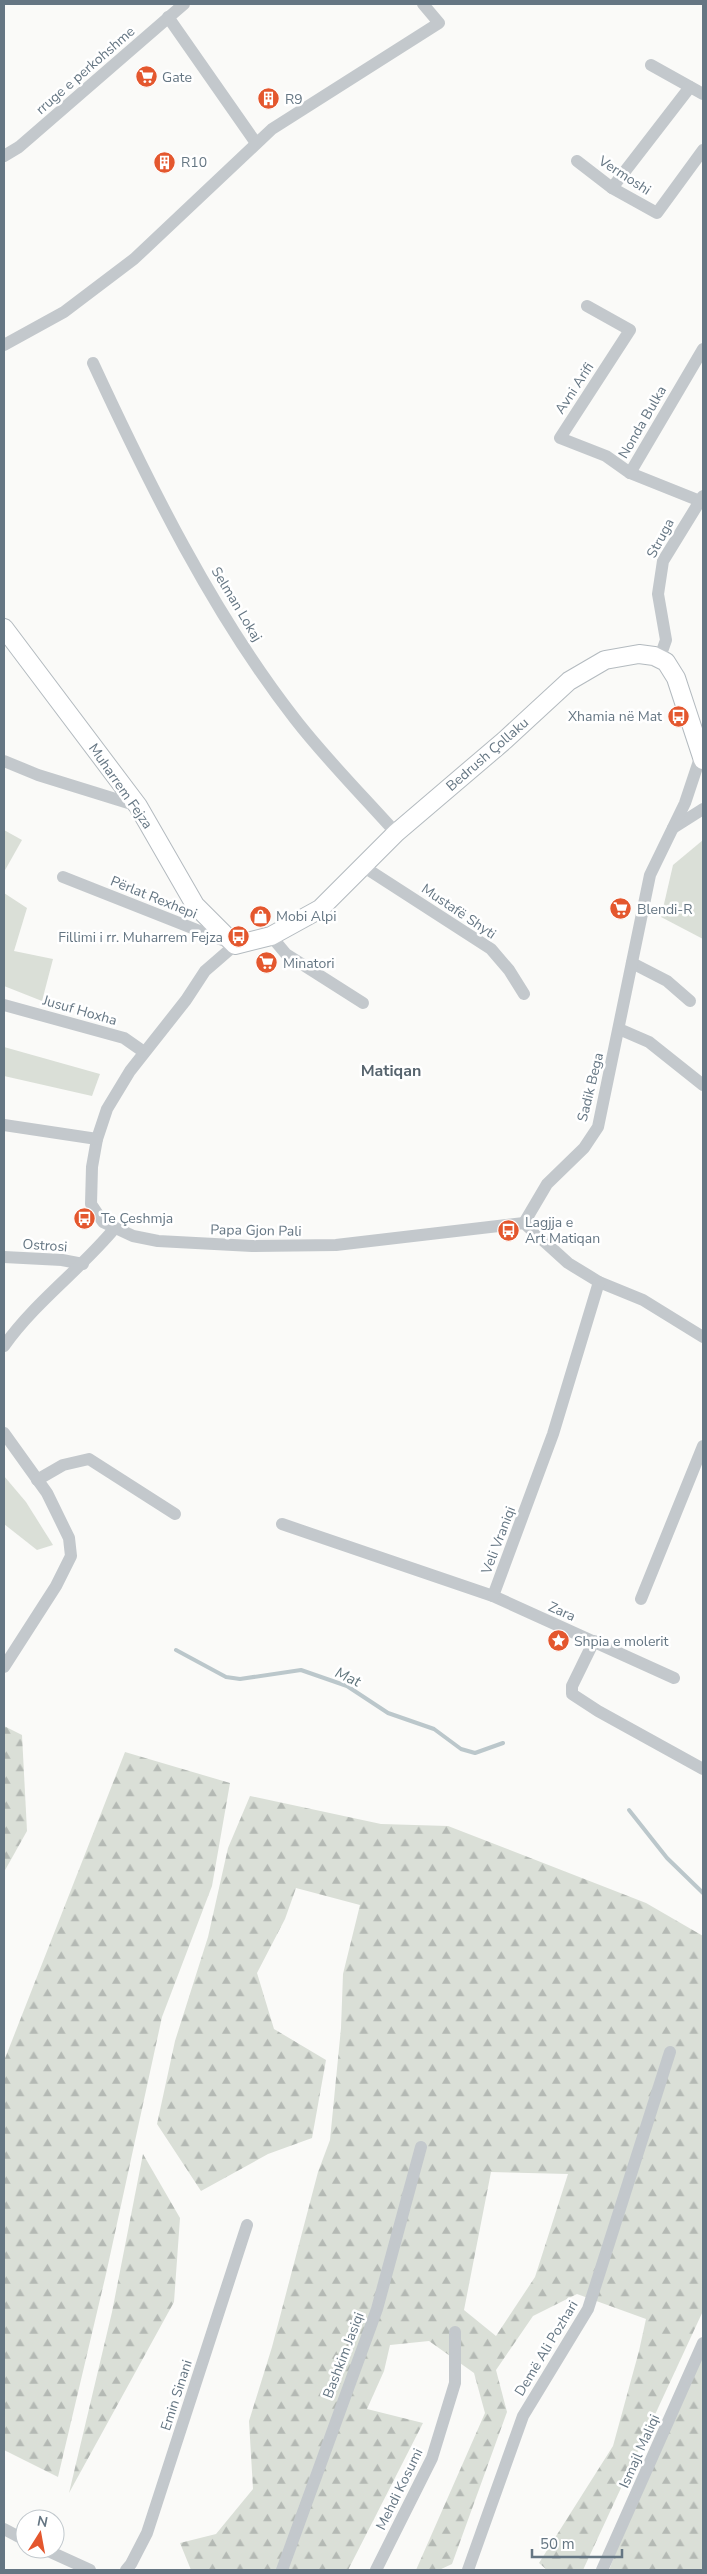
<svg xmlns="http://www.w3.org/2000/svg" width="707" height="2574" font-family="'Nunito Sans',sans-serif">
<defs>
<pattern id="forest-firs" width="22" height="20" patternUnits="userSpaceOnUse" patternTransform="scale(1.25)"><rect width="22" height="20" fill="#dadfd7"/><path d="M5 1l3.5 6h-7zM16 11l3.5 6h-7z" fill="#b4b9b4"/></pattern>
</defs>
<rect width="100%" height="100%" fill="#fafaf8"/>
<!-- grass -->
<g fill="#dadfd7">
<polygon points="4,830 22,840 4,872"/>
<polygon points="703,840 703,939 661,917 673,865"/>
<polygon points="4,893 27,908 14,951 53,959 42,1001 4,986"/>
<polygon points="4,1047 100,1074 92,1096 4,1076"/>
<polygon points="4,1476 26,1502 53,1545 37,1550 4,1524"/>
</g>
<!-- forest -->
<g fill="url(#forest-firs)" fill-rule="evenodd">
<polygon points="4,1726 22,1735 27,1831 4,1872"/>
<polygon points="125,1752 230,1783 212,1886 162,2017 106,2274 58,2477 4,2450 4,2061"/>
<path d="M250,1796L381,1824L448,1826L646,1903L703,1936V2311L583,2570H547L539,2563L613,2446L639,2351L646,2319L577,2294L533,2316L496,2370L507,2412L452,2564L439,2570H416L485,2413L474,2373L429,2341L390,2345L384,2371L367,2409L423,2423L348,2570H191L180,2543L216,2534L253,2489L249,2421L272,2347L318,2172L330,2140L341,2028L343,1974L360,1905L296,1888L285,1919L257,1973L274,2029L326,2060L312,2138L268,2154L201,2191L157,2124L175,2041L208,1937L228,1848ZM491,2172L568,2174L535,2277L496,2336L464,2310Z"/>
<polygon points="143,2154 180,2218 174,2302 69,2493 112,2312"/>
<polygon points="703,2350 703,2570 609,2570 657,2447"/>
</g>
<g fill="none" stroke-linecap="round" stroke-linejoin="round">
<!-- stream -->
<g stroke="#bbc7cb" stroke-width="4">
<polyline points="176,1650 226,1677 240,1679 301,1670 347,1686 388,1713 434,1729 461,1749 475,1753 503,1743"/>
<polyline points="629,1810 667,1858 703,1893"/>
</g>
<defs>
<polyline id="secondary" points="4,628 138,806 195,905 235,945 271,936 320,909 396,833 505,740 569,681 605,660 639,654 654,656 666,662 676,678 703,760"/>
</defs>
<!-- secondary casing -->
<use href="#secondary" stroke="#b3babf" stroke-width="20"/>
<!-- street -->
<g stroke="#c3c8cc" stroke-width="12">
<polyline points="168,17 256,143"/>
<polyline points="651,65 703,94"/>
<polyline points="4,156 19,147 184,4"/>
<polyline points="577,161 612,188 657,213 703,150"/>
<polyline points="612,188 690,87"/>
<polyline points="587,306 630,330 560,438 606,456 630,473 700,501"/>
<polyline points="4,345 64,312 134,259 272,129 439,23 423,4"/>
<path d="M93,363C149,484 213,614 295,719C326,759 362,795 396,833"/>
<polyline points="630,473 703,349"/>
<polyline points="660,657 666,640 658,594 663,561 703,496"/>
<polyline points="4,761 38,775 138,806"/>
<polyline points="673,828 703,809"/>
<polyline points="364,867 491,949 509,970 524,994"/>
<polyline points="63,877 235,945 205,971 186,1000 130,1071 107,1109 97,1139 92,1167 91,1204 103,1222 133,1236 158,1241 252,1246 336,1245 524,1223 568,1263 599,1282 643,1300 703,1337"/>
<polyline points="271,936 286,954 363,1003"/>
<polyline points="632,963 667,981 690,1001"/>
<polyline points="4,1005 124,1038 144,1052"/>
<polyline points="619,1029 649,1042 703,1085"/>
<polyline points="4,1125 97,1139"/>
<polyline points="524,1223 547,1184 584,1148 598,1127 650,875 685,803 701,755"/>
<polyline points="4,1257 62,1260 83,1264"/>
<path d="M4,1346C35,1302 80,1270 114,1229"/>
<polyline points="4,1433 47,1493 69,1538 71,1556 56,1586 4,1667"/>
<polyline points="37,1480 63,1465 89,1459 175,1514"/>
<polyline points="282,1524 493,1596 674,1678"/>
<polyline points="493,1596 553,1434 599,1282"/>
<polyline points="641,1599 703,1446"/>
<polyline points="594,1641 572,1686 572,1694 598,1711 703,1769"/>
<polyline points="4,2529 25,2540"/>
<polyline points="44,2549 90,2570"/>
<polyline points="126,2570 131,2564 147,2533 247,2225"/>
<polyline points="282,2570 377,2309 421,2147"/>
<polyline points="376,2570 432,2458 455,2383 455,2332"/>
<polyline points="468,2570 523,2416 588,2309 670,2052"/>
<polyline points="602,2570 703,2343"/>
</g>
<!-- secondary -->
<use href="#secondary" stroke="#fff" stroke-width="18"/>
</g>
<!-- icons -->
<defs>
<symbol id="supermarket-disc" viewBox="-11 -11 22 22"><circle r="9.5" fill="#e4572e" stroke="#fff"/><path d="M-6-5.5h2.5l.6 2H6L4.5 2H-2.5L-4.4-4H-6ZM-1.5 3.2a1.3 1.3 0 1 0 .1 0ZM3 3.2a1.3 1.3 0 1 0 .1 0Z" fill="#fff"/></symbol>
<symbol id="building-disc" viewBox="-11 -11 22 22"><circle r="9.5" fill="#e4572e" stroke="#fff"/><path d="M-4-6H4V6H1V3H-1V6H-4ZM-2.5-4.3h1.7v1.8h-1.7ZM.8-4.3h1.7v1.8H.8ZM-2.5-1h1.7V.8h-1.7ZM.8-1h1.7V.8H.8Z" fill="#fff"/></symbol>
<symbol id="bus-disc" viewBox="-11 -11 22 22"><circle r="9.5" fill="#e4572e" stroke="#fff"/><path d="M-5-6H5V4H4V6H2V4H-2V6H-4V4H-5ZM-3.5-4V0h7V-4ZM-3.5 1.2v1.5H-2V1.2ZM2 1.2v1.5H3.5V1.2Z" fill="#fff"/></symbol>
<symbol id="shop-disc" viewBox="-11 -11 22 22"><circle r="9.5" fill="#e4572e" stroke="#fff"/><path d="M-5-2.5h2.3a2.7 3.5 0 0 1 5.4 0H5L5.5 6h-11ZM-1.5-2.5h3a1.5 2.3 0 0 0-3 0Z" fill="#fff"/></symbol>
<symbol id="sight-disc" viewBox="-11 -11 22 22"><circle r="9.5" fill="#e4572e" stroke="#fff"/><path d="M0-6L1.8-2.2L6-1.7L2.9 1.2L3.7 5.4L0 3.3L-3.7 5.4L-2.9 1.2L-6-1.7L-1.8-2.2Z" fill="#fff"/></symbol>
</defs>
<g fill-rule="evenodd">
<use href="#supermarket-disc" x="134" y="64" width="25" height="25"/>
<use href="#building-disc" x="256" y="86" width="25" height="25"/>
<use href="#building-disc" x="152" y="150" width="25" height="25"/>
<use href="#bus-disc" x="666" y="704" width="25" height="25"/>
<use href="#supermarket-disc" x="608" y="896" width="25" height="25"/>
<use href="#shop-disc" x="248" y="904" width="25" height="25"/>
<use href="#bus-disc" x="226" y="924" width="25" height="25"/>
<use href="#supermarket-disc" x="254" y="950" width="25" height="25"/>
<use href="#bus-disc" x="72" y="1206" width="25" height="25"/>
<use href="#bus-disc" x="496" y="1218" width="25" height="25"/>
<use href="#sight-disc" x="546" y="1628" width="25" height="25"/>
</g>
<g text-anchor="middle" stroke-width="5" stroke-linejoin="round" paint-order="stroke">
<!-- street labels -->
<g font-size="14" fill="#657683" stroke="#fff">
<text transform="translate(85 70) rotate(-41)" y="5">rruge e perkohshme</text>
<text transform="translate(625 175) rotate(33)" y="5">Vermoshi</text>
<text transform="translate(574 388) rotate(-57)" y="5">Avni Arifi</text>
<text transform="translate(642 422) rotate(-60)" y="5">Nonda Bulka</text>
<text transform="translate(660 538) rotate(-62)" y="5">Struga</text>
<text transform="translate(237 604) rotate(59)" y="5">Selman Lokaj</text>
<text transform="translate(487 754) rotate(-41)" y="5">Bedrush Çollaku</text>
<text transform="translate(121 786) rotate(55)" y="5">Muharrem Fejza</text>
<text transform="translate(154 897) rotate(22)" y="5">Përlat Rexhepi</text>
<text transform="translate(459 911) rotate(34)" y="5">Mustafë Shyti</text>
<text transform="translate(80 1010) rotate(16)" y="5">Jusuf Hoxha</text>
<text transform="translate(590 1087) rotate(-76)" y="5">Sadik Bega</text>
<text transform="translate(256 1230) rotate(1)" y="5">Papa Gjon Pali</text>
<text transform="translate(45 1245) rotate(4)" y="5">Ostrosi</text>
<text transform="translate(498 1540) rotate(-69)" y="5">Veli Vraniqi</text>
<text transform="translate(562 1611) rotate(24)" y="5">Zara</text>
<text transform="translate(546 2348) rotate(-59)" y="5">Demë Ali Pozhari</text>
<text transform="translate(343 2355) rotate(-69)" y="5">Bashkim Jasiqi</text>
<text transform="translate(176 2395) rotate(-72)" y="5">Emin Sinani</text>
<text transform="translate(639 2451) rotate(-66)" y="5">Ismajl Maliqi</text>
<text transform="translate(399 2489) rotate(-64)" y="5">Mehdi Kosumi</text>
</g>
<!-- poi labels -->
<g font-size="14" fill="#657683" stroke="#fff" text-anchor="start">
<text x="162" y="82">Gate</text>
<text x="285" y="104">R9</text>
<text x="181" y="167">R10</text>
<text x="662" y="721" text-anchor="end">Xhamia në Mat</text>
<text x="637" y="914">Blendi-R</text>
<text x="276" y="921">Mobi Alpi</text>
<text x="223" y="942" text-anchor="end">Fillimi i rr. Muharrem Fejza</text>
<text x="283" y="968">Minatori</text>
<text x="101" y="1223">Te Çeshmja</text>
<text x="525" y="1227">Lagjja e<tspan x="525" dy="16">Art Matiqan</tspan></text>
<text x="574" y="1646">Shpia e molerit</text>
</g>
<!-- water labels -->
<g font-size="15" font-style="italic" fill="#60757c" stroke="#fff">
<text transform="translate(348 1677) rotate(25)" y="5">Mat</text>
</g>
<!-- quarter labels -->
<g font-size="16" font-weight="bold" fill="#57646e" stroke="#fff">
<text x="391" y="1076">Matiqan</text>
</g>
</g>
<!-- border -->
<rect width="707" height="2574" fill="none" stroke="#657683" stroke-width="10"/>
<!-- north arrow -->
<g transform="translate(40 2534) rotate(11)"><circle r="24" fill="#ffffff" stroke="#c1c8cd"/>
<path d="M0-4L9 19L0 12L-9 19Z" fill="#e4572e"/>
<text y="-8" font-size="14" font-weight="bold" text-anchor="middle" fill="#657683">N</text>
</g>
<!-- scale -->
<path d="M532 2549v8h90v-8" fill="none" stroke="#657683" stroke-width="2.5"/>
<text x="540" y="2549" font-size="15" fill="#657683" stroke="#ffffff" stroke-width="4" paint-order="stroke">50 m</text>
</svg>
